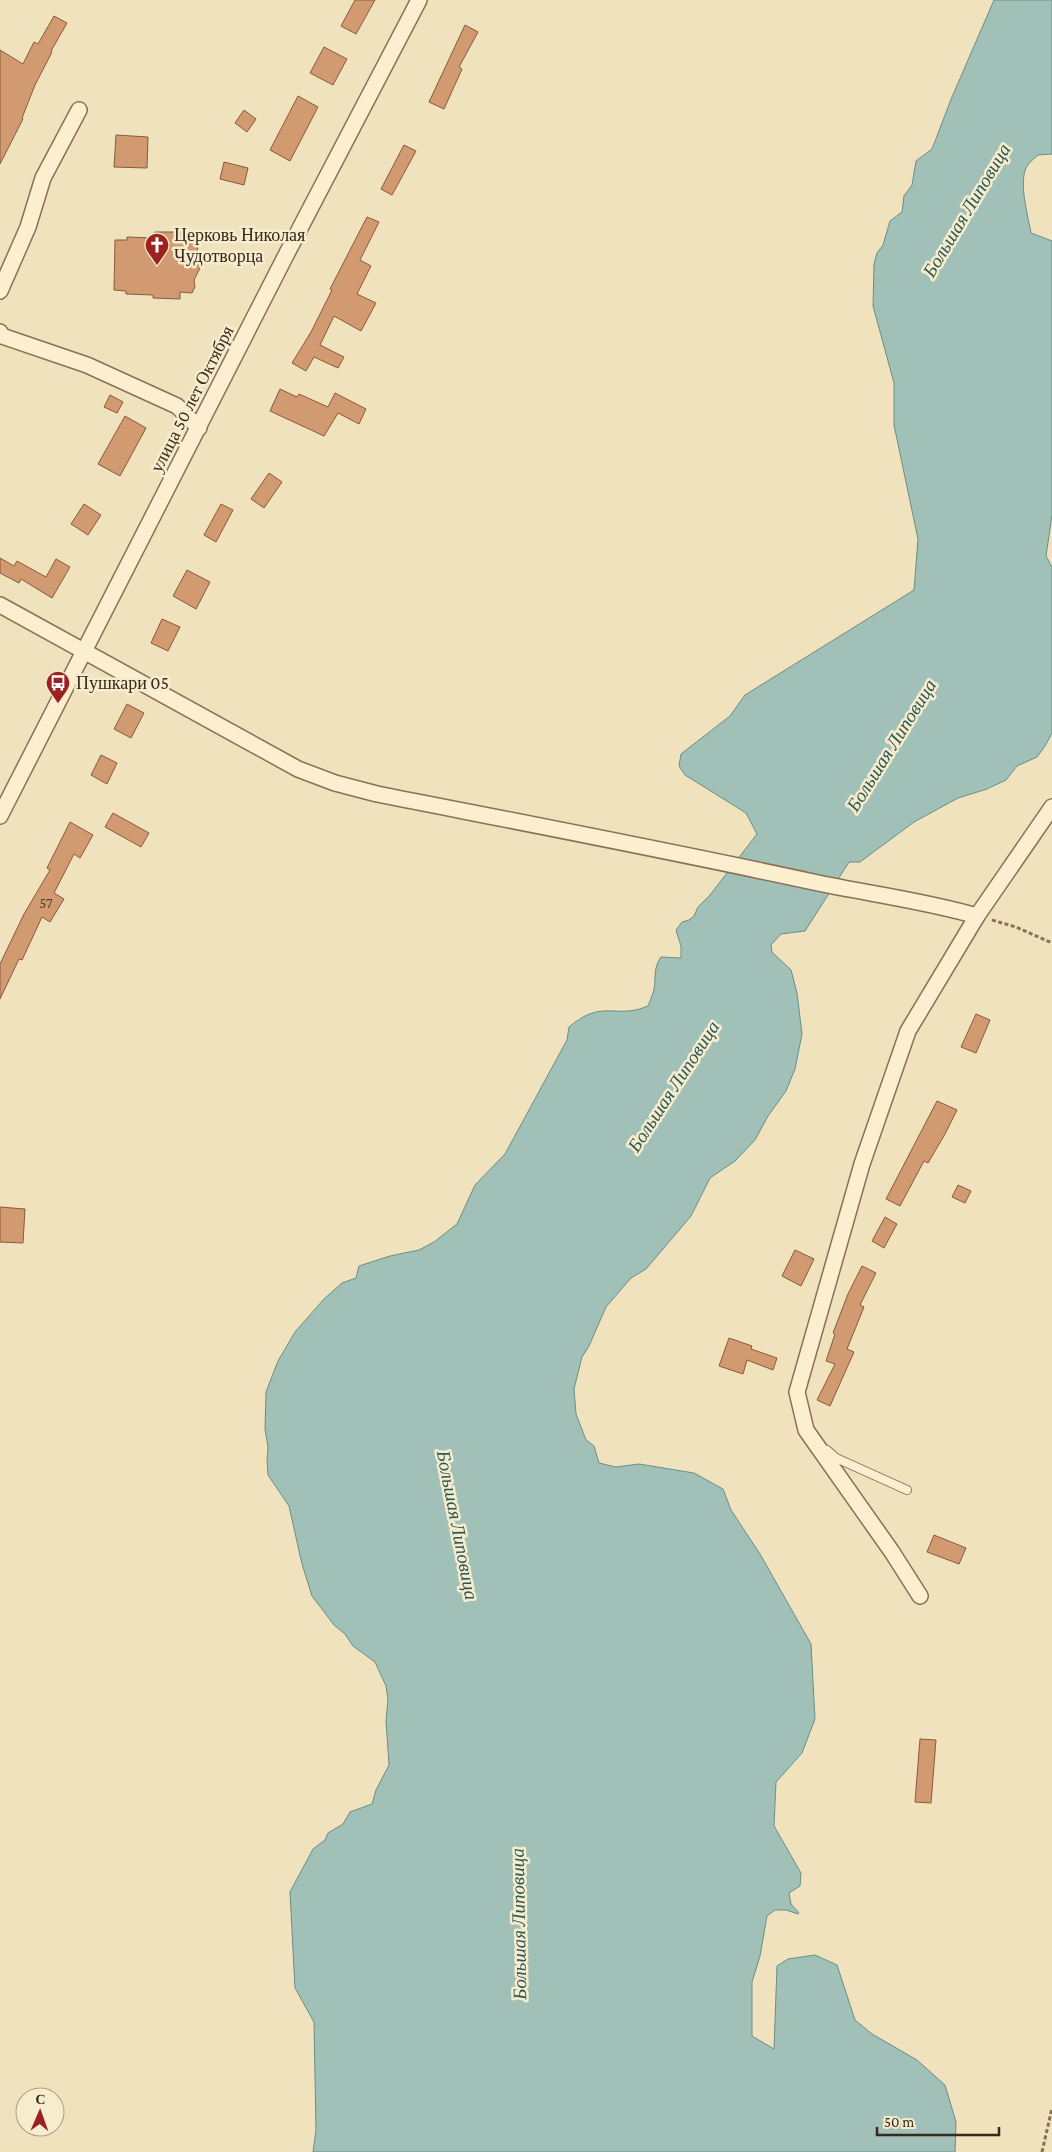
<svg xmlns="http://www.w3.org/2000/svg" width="1052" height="2152" font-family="'Crimson Pro',serif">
<rect width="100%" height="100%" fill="#f0e2bd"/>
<!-- water -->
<path fill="#a1c1b8" stroke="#688f86" d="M994,0H1052V154L1038,155C1034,158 1030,162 1027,166C1018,181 1028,216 1031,233L1052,241V515L1046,556L1052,567V733L1045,746L1037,757L1017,766L1006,780L987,789L958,798L914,822L860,862H849L805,931L781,934L771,945L772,952L791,970L797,993L802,1034L795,1069L786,1091L768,1116L755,1140L735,1161L710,1178L691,1216L646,1269L631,1278L606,1307L589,1346L582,1357L574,1389L576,1414L586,1440L594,1446L599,1463L616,1467L639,1464L694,1473L723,1489L731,1510L760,1554L811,1644L815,1719L802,1753L776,1782L774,1826L801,1873L800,1886L789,1893L791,1904L799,1913L798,1914L786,1910H775L767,1916L760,1956L752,1982V2036L774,2049L777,1966L788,1959L815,1955L837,1965L855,2020L872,2034L917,2060L945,2085L956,2122L955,2152H313L316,2130L314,2022L295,1988L290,1892L313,1849L325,1840L328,1833L343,1824L350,1812L372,1804L376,1790L389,1765L386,1721L388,1699L386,1686L375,1662L353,1646L345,1634L334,1625L312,1596L302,1564L289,1506L268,1475L267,1460L268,1447L265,1429L266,1392L278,1361L295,1332L324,1299L342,1283L356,1278L359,1266L390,1256L419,1250L434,1242L457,1224L475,1185L505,1154L567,1040L569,1027C603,998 615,1020 648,1006C650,1001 652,996 654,990C656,978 653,968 661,957L681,958V946L676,930L682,922L689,920L694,916L698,907L710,895L757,834L746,813L685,775L679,766L681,754L730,716L745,695L914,590L918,539L894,425V383L873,306L874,264L877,253L883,245L890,221L902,212L904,196L912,185L916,161L932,149L952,97Z"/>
<!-- building -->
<g fill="#d19a70" stroke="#8a5a3a">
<polygon points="355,0 375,0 356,34 341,26"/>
<polygon points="54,16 67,23 51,51 52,52 35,85 22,118 23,119 0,164 0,50 23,64 34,42 38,44"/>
<polygon points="465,25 478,32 459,67 462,69 444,109 429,102"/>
<polygon points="324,47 347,59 333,85 310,73"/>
<polygon points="298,96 318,107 290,161 270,150"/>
<polygon points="244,110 256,119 247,132 235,123"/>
<polygon points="116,135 148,137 147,168 114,167"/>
<polygon points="404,145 416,151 392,195 381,189"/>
<polygon points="224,162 248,168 244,185 220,179"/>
<polygon points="367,217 379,222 360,260 371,266 357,294 376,303 361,331 334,316 320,345 344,357 338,368 314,357 306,371 292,363 311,332 332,290 330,289"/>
<polygon points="155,232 182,232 181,241 192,241 198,247 196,258 200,268 194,280 195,287 192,293 180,292 180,299 153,298 153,295 126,294 126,291 114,290 115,240 127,240 127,237 154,238"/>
<polygon points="280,389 297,397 299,394 328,407 335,393 366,409 359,424 338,413 324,436 270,411"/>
<polygon points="110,395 123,402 117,413 104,407"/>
<polygon points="125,416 146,428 120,476 98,464"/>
<polygon points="269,473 282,482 264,508 251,499"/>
<polygon points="84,504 101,515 88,535 71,524"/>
<polygon points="221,504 233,510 216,542 204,535"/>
<polygon points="0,558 14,566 17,561 46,577 56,559 70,567 52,598 21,579 19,583 0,573"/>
<polygon points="187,570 210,582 196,609 173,596"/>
<polygon points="162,619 180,627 168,651 151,643"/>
<polygon points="127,704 144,713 131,738 114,729"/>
<polygon points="101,755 117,763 107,784 91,775"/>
<polygon points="113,813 149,833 141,847 105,827"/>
<polygon points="70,822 93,835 80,858 74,854 54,893 64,899 50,922 42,917 22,960 19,959 0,999 0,964 24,914 50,870 47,868"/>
<polygon points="976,1014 990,1020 976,1053 961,1047"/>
<polygon points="937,1101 957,1110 945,1134 928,1163 924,1161 900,1206 886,1199"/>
<polygon points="958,1185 971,1191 965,1203 952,1197"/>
<polygon points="0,1207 25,1209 23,1243 0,1242"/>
<polygon points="885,1217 897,1224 884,1248 872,1241"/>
<polygon points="795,1250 814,1259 801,1286 782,1276"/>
<polygon points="862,1266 876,1273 860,1305 864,1307 847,1349 854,1352 830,1406 817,1400 835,1364 826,1361 835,1334 833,1333 848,1294"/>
<polygon points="729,1338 752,1346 751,1349 777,1358 773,1370 747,1360 743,1374 719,1366"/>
<polygon points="934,1535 966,1548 959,1564 927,1552"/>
<polygon points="920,1739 936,1740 931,1803 915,1802"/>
</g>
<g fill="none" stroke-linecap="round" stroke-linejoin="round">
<defs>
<polyline id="lane" points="827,1450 836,1458 907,1490"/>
<g id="street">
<polyline points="0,291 28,227 43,178 79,110"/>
<polyline points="0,332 2,336 87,365 177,406 199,428"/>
<path d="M0,605L298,769L335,783L377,794C524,823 671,851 818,883C871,894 925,901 977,916"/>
<polyline points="0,816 285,257 419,0"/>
<polyline points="920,1596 892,1552 806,1430 797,1392 862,1164 908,1031 977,916 1052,807"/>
</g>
</defs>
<!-- lane casing -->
<use href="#lane" stroke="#897155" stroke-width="10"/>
<!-- street casing -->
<use href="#street" stroke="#897155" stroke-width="18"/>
<!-- path -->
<g stroke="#897155" stroke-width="3" stroke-dasharray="4 2.5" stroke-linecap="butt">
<polyline points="992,920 1016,927 1052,943"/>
<polyline points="1042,2152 1052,2108"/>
</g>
<!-- lane -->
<use href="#lane" stroke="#fbefd0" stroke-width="8"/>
<!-- street -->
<use href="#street" stroke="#fbefd0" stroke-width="15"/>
</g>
<!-- icons -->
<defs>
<symbol id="church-pin" viewBox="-11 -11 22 30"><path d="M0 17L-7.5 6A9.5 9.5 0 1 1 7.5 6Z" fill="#9c2222" stroke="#f7eccd"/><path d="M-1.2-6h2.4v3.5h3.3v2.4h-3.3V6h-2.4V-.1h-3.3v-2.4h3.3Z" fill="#fff"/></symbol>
<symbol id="bus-pin" viewBox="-11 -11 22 30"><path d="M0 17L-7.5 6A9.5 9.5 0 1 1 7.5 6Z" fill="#9c2222" stroke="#f7eccd"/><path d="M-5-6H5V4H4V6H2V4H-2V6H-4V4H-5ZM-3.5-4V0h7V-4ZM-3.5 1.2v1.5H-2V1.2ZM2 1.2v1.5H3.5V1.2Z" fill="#fff"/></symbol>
</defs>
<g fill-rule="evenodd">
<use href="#church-pin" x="143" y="231" width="28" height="38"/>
<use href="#bus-pin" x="44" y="669" width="28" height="38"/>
</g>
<g text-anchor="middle" stroke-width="5" stroke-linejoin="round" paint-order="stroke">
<!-- number labels -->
<g font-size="15" fill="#5e4530">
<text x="46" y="908">57</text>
</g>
<!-- poi labels -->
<g font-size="18" fill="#37291b" stroke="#f7eccd" text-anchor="start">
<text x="174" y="241">Церковь Николая<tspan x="174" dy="21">Чудотворца</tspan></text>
<text x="76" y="689">Пушкари 05</text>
</g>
<!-- street labels -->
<g font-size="18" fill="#37291b" stroke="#f7eccd">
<text transform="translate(192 399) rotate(-63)" y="6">улица 50 лет Октября</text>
</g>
<!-- water labels -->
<g font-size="19" font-style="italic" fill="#295856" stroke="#f7eccd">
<text transform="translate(966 210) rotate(-59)" y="7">Большая Липовица</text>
<text transform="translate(891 745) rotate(-58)" y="7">Большая Липовица</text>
<text transform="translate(673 1086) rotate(-57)" y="7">Большая Липовица</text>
<text transform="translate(458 1525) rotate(79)" y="7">Большая Липовица</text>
<text transform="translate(518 1924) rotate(-91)" y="7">Большая Липовица</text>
</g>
</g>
<!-- north arrow -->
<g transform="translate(40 2112) rotate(2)"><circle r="24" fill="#f7eccd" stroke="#aa9e86"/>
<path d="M0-4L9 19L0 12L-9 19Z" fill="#9c2222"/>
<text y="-8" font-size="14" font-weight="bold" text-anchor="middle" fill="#37291b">С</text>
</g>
<!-- scale -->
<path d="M877 2127v8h122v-8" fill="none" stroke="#37291b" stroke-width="2.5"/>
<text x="884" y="2127" font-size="15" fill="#37291b" stroke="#f7eccd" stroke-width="4" paint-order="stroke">50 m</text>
</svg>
